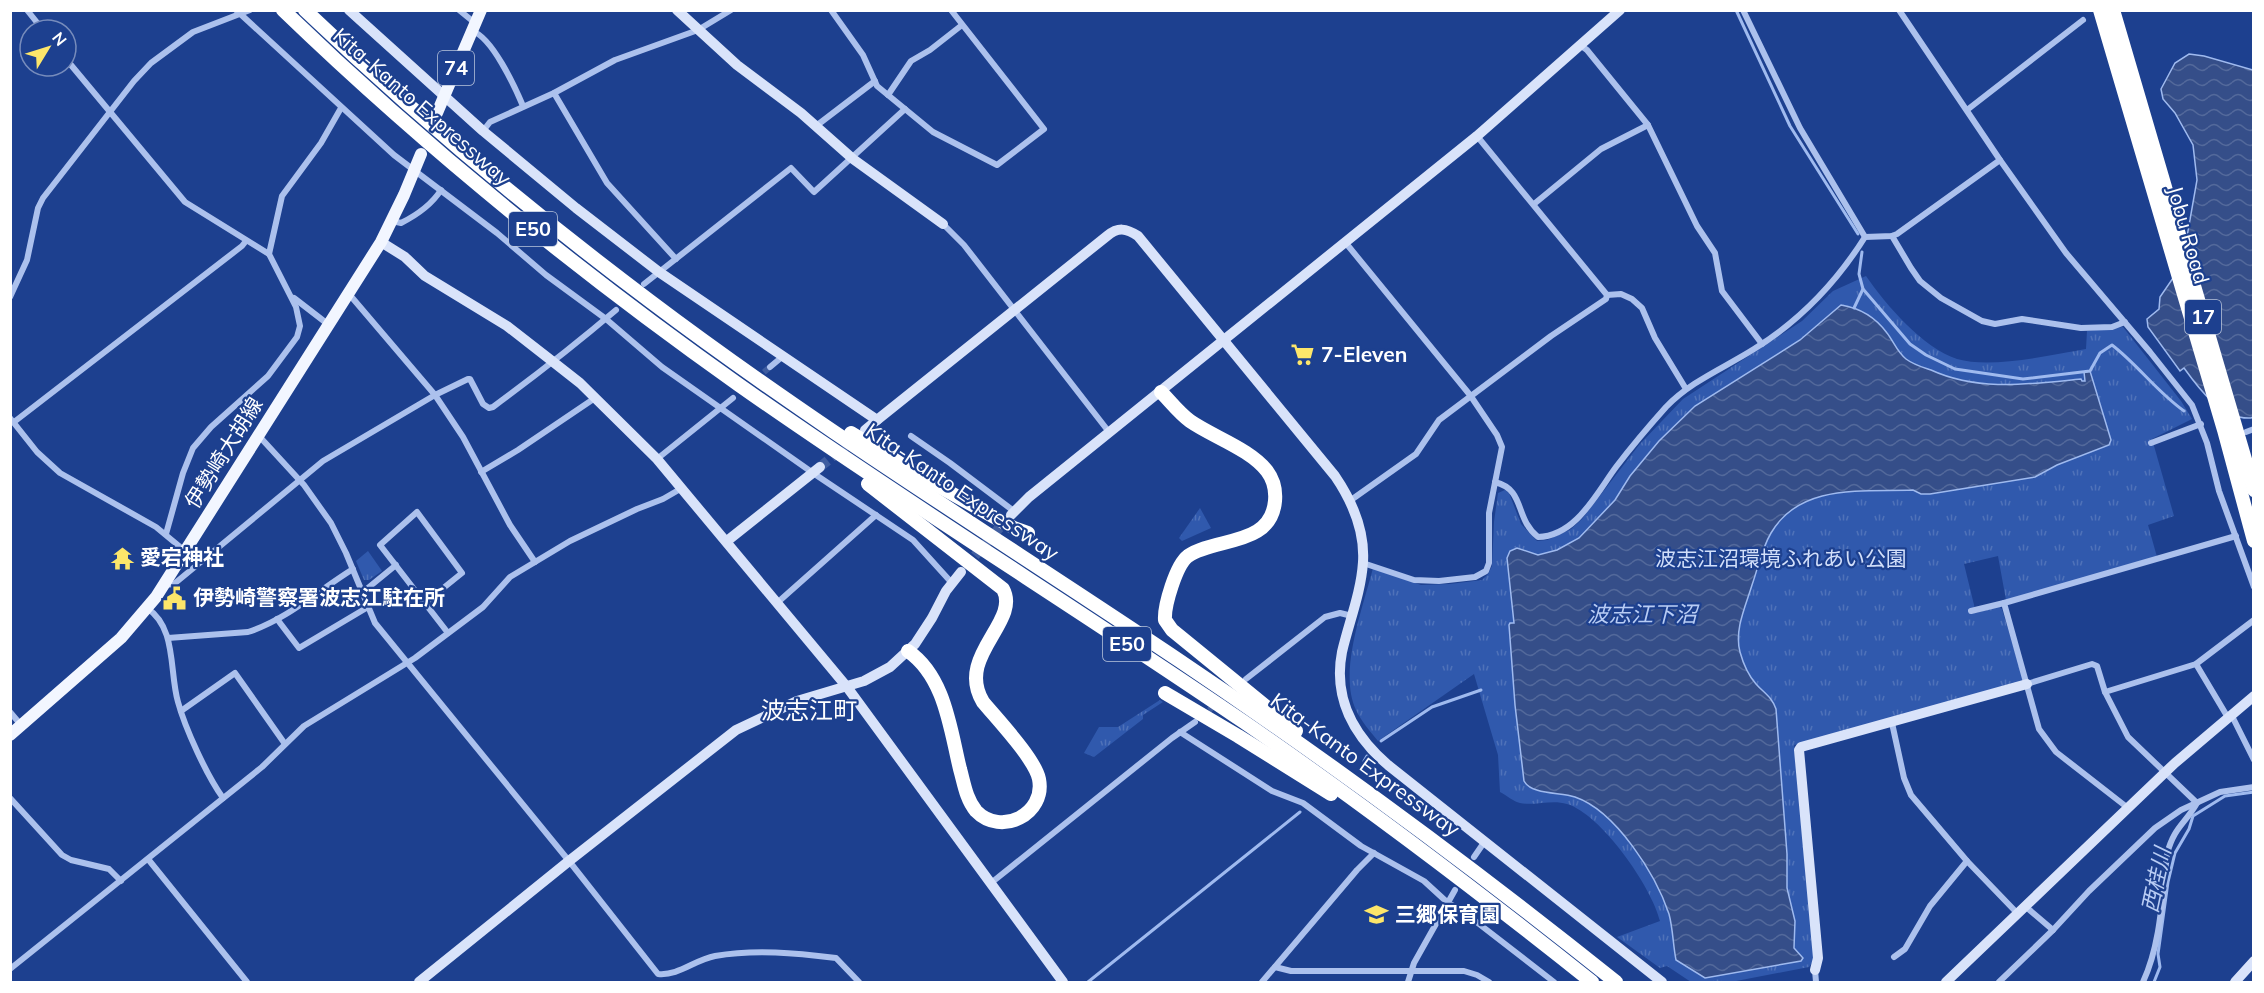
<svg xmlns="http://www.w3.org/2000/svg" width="2264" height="993" font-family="Mulish,'Noto Sans JP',sans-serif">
<defs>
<pattern id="grass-tufts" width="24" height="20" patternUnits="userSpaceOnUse" patternTransform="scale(1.5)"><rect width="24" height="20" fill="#3059ad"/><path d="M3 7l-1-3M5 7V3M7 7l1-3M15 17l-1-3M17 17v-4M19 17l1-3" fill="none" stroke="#4f72b9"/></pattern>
<pattern id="water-waves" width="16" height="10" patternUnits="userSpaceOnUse" patternTransform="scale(1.5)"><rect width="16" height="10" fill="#354e89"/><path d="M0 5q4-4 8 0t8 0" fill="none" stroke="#53699b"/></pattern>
</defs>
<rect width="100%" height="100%" fill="#1d408f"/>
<!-- grass -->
<g fill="url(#grass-tufts)">
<path d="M1866,276C1886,305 1923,348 1957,359C1991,369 2051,355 2086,349L2087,331L2123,327L2181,401L2192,419L2152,439L2174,516L2148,525L2157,557L2006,600L1998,556L1964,564L1976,613L1999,606L2002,609L2023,679L2021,683L1794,745L1814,960L1809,967L1731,982H1691L1667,966L1660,968L1617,937L1660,921C1652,887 1601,814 1567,804C1552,799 1535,806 1520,803C1514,802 1506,795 1500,792L1498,755L1474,674L1378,741C1370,731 1361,721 1356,710C1338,672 1363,608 1373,568L1421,585L1450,584L1482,580L1488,574L1492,566L1494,522L1498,493L1505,490L1509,493L1521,524L1537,541L1547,540L1561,534L1571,529L1582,519L1639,445L1683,399L1802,321L1833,291Z"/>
<polygon points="1200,508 1211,528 1182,541 1179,538"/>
<polygon points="368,551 382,571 369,580 364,580 356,561"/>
<polygon points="1160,700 1163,702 1143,715 1143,719 1094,757 1084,753 1099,727 1118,727"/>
</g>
<!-- water -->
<g fill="url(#water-waves)" stroke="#9fbaef" stroke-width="1.5">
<path d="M2189,54L2204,56L2253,70V417L2251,418C2222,420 2199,389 2184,368L2180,371L2148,327L2147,319L2159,309L2160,297L2182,265L2197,180L2193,145L2175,113L2163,99L2161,89L2175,63Z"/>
<path d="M1841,305C1860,308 1876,318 1887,333C1894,342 1897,352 1906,359C1914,365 1922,367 1931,370C1979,392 2030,384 2081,379L2082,381H2085L2084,372L2090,371L2111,440L2109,445L2057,465L2035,477L1930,494H1921L1913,490C1863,492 1800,483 1771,533C1762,548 1758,568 1752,585C1746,605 1734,630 1740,652C1743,663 1749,676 1756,684C1764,693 1772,697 1776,709L1787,854V888L1795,921L1794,948L1803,958L1801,961L1705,978L1676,960C1673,945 1673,929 1669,914C1656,875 1616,811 1575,797C1560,792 1532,795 1524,781L1515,705L1509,625L1510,623H1514L1507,558L1510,551L1517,548L1538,555L1557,550L1579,538L1615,500L1630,476L1659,441L1695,406L1800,340Z"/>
</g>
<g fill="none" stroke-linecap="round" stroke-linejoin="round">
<!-- stream -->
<g stroke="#9fbaef" stroke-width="3">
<polyline points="1736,10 1790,126 1858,234"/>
<path d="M1862,252L1859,274L1863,289L1910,344L1926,355L1955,369L2023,379L2090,371L2100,353L2112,345C2138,365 2157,392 2184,411"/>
<polyline points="1854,308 1863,289"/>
<polyline points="1381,741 1432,707 1481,690"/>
<polyline points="1364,761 1367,756"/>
<polyline points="1088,982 1300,812"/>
<polyline points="2154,982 2160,967 2158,954 2168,882 2175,853 2189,829 2193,816 2225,796 2254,792"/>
</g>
<!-- street-tunnel -->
<g stroke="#3f5da0" stroke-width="6" stroke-dasharray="6 3" stroke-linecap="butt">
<polyline points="757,378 770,367"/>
<polyline points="1202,716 1241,684"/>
</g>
<!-- secondary-tunnel -->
<g stroke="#3f5da0" stroke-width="10" stroke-dasharray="10 5" stroke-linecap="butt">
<polyline points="820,467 854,439"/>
<polyline points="965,567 1008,518"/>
</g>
<!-- street -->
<g stroke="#acc1ed" stroke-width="6">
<polyline points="27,10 43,30"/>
<polyline points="236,10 394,155 497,233 546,275 606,319 662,367 813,473 913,540 951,582"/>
<polyline points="459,10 475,23"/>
<polyline points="831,10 863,55 877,86 933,132 997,165 1044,129 951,10"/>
<polyline points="1743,10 1800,128 1865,237"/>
<polyline points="1899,10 2000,160 2066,253 2150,352 2192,405 2207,443 2219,491 2254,587"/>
<path d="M472,31C492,37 515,87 523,106"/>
<polyline points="1580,45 1587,50 1648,125 1697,226 1715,253 1722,291 1762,344"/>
<polyline points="66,59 185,202 269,254 296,307 300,326 297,337 268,376 211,427 193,448 183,473 166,534"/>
<polyline points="554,93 607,183 676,259"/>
<polyline points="888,95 911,61 930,50 962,25"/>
<polyline points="1967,110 2083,20"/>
<polyline points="816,126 875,81"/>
<polyline points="483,131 490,122 554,93 615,60 698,30 731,10"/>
<polyline points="1534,204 1601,149 1648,125"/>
<path d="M392,221L401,223C415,216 432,204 441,190"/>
<polyline points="943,224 964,245 1109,432"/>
<polyline points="1892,236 1911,268 1920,281 1941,298 1982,321 1995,324 2022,319 2081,328 2112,327 2125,322"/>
<polyline points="1865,237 1892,236 1897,234 2000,160"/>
<polyline points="1345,242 1470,395 1497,435 1502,447 1489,513 1489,563 1486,571 1475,577 1439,581 1414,580 1363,563"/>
<polyline points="269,254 282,196 321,143 341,108"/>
<polyline points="644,284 791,168 814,192 905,109"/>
<polyline points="349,294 435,395 463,437 510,525 535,562"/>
<polyline points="1607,295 1621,294 1632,299 1642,308 1655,338 1686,389"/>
<polyline points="10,297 27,260 38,208 43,198 134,81 151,63 193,32 250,10"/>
<polyline points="294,298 329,325"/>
<polyline points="770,367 782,357"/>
<polyline points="10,418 37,452 60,473 156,527 185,551"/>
<polyline points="14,422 242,246 246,241"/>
<polyline points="2246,432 2254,429"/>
<path d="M259,436L304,485L331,523L346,553L375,623L569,861L658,974C679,976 694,960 715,956C755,949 796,953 836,958L859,982"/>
<polyline points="911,436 950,463 1015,512"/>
<polyline points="2151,443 2201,424"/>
<polyline points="657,459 733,398"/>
<polyline points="481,472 518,450 595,398"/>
<path d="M1495,482C1526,490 1514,518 1538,537C1576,536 1596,494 1616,467C1632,446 1649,426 1666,407C1691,381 1724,368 1754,349C1801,320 1836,283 1865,237"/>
<polyline points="1351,500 1416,454 1439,420 1551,336 1606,299 1607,295 1477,136"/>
<path d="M164,585L174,584L323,461L435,395L468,379H470L483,404L489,408L493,407C535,376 576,344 616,310"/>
<polyline points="363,592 396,565"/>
<polyline points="426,602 462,573 417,512 380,545 448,633"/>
<polyline points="777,603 876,515"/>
<path d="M147,608C177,628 169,671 178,702C185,728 207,776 223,798"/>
<polyline points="1971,611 2004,603"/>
<polyline points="277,619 299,648 368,607"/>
<path d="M168,638L248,632C286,620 319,590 353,569"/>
<polyline points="2196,664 2227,716"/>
<polyline points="1246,679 1325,617 1340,613 1352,616"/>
<polyline points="2027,684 2092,664 2097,666 2105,692 2196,664 2254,620"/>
<path d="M2105,692L2128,737L2197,803C2185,824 2174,827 2167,854C2162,897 2161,943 2143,982"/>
<polyline points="181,711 235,673 285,744"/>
<polyline points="10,712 21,725"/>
<polyline points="2231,714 2254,760"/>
<polyline points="1892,723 1904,778 1911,795 1967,861 2018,914"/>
<polyline points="1180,732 1272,791 1303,803 1361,846 1424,881 1448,903 1461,910 1554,982"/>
<polyline points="10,798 62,855 71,860 109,869 121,881"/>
<polyline points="2128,808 2056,752 2039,729 2004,603 2236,536"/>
<polyline points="1474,857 1485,841"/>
<polyline points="148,859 247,982"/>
<polyline points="991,883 1172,738 1195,722"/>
<polyline points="2026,907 2053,930"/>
<polyline points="1894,957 1905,949 1930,906 1967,861"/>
<polyline points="1275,967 1291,971 1464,971 1477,975 1489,982"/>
<polyline points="10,969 262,767 304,726 415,658 483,607 510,577 570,541 637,509 663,499 682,488"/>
<polyline points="1815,970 1816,982"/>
<polyline points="1262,982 1357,870 1374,853"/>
<polyline points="1408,982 1414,963 1455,890"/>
<polyline points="1999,982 2053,930 2089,891 2155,828 2181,810 2220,792 2254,787"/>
</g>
<!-- secondary -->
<g stroke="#d9e3fa" stroke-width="10">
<path d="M349,10L483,131L576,208L659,272L877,420L1107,236C1118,227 1126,228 1138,236L1335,476C1352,501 1365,530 1363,562C1361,593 1349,622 1342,652C1333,698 1354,736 1388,765L1662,982"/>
<polyline points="677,10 737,65 801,113 853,159 943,224"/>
<polyline points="381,242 405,257 425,276 507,326 552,361 580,383 657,459 847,687 1063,982"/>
<polyline points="865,430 877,420"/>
<polyline points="1011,515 1029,497 1477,136 1620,10"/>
<polyline points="727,541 820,467"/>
<polyline points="1815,970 1818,958 1799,750 1801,747 2027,684"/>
<polyline points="419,982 569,861 736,730 797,701 864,681 890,667 915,644 932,618 946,591 961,572"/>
<polyline points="1946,982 2175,763 2254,696"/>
<polyline points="2235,982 2254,961"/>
</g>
<!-- primary -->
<g stroke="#f2f6ff" stroke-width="12">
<polyline points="437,113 481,10"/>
<polyline points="10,735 121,638 156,597 381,242 404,195 421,154"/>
</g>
<!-- highway -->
<g stroke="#fff" stroke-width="14">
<path d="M283,10C425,147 578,271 739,385C905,502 1077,608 1244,722C1363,804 1479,892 1592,982"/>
<path d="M305,10C414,114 530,211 650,301C821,430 1003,542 1180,661C1330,762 1475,869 1616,982"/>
<polyline points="2100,10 2224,430 2254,541"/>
<polyline points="2113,10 2254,490"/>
<path d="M1161,392C1170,401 1179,413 1190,421C1213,437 1250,449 1267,471C1273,479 1276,490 1275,501C1271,547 1215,537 1188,556C1176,565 1164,606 1165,620L1172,630L1296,731"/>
<polyline points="851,433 942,488 1014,528 1028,533"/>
<path d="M868,484L1003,589C1021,622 955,656 983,702C997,719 1035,759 1039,779C1046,814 1001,837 976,811C966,799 964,783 960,769C950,728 945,677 908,651"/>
<polyline points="1165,693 1238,736 1331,794"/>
</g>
</g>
<!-- icons -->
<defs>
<symbol id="supermarket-bare" viewBox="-9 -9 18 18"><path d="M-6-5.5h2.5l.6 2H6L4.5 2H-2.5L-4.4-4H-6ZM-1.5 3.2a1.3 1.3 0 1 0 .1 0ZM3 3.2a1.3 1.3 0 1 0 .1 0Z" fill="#fde66a" stroke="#1d408f" stroke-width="2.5" paint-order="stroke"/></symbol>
<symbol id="temple-bare" viewBox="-9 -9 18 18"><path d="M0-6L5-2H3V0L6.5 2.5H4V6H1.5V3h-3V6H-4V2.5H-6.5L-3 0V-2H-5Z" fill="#fde66a" stroke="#1d408f" stroke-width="2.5" paint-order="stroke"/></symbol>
<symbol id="civic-bare" viewBox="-9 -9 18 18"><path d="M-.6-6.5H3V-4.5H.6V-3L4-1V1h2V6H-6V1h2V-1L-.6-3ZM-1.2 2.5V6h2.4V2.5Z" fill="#fde66a" stroke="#1d408f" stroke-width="2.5" paint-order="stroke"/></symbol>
<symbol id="school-bare" viewBox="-9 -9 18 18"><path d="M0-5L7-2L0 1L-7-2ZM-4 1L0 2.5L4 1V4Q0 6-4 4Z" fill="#fde66a" stroke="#1d408f" stroke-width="2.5" paint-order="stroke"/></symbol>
</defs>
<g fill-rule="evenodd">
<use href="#supermarket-bare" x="1286" y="338" width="33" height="33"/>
<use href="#temple-bare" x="106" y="542" width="33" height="33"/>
<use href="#civic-bare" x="158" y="582" width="33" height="33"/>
<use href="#school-bare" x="1360" y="898" width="33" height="33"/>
</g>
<g text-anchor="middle" stroke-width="4.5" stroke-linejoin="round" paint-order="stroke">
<!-- shield labels -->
<g fill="#1d408f" stroke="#bbc6dd" stroke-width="1.5">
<rect x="438" y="51" width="36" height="34" rx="4.5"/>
<rect x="509" y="212" width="48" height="34" rx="4.5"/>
<rect x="2185" y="300" width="36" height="34" rx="4.5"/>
<rect x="1103" y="627" width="48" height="34" rx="4.5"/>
</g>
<g font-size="20" font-weight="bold" fill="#fff">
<text x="456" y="75">74</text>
<text x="533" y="236">E50</text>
<text x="2203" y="324">17</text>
<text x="1127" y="651">E50</text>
</g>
<!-- street labels -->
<g font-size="21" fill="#fff" stroke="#1d408f">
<text transform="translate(422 107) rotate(41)" y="7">Kita-Kanto Expressway</text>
<text transform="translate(2188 235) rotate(74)" y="7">Jobu Road</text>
<text transform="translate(224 453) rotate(-58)" y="7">伊勢崎大胡線</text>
<text transform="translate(962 492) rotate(34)" y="7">Kita-Kanto Expressway</text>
<text transform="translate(1365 765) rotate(36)" y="7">Kita-Kanto Expressway</text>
</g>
<!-- poi labels -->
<g font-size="21" font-weight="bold" fill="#fff" stroke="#1d408f" text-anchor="start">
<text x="1321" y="362">7-Eleven</text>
<text x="140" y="565">愛宕神社</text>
<text x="193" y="605">伊勢崎警察署波志江駐在所</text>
<text x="1395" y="922">三郷保育園</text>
</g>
<!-- park labels -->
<g font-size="21" fill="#d2dffa" stroke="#1d408f">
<text x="1781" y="566">波志江沼環境ふれあい公園</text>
</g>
<!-- water labels -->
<g font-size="22" font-style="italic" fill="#b8ccf4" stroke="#1d408f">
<text x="1642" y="622">波志江下沼</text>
<text transform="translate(2156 880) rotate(-78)" y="8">西桂川</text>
</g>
<!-- quarter labels -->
<g font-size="24" fill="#fff" stroke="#1d408f">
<text x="809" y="719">波志江町</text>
</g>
</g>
<!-- border -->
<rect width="2264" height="993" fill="none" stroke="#ffffff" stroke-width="24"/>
<!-- north arrow -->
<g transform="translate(48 48) rotate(52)"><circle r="28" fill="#1d408f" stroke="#778cbc" stroke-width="1.5"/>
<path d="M0-4.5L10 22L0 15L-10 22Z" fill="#fde66a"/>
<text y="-9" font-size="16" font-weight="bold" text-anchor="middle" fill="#ffffff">N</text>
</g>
</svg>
